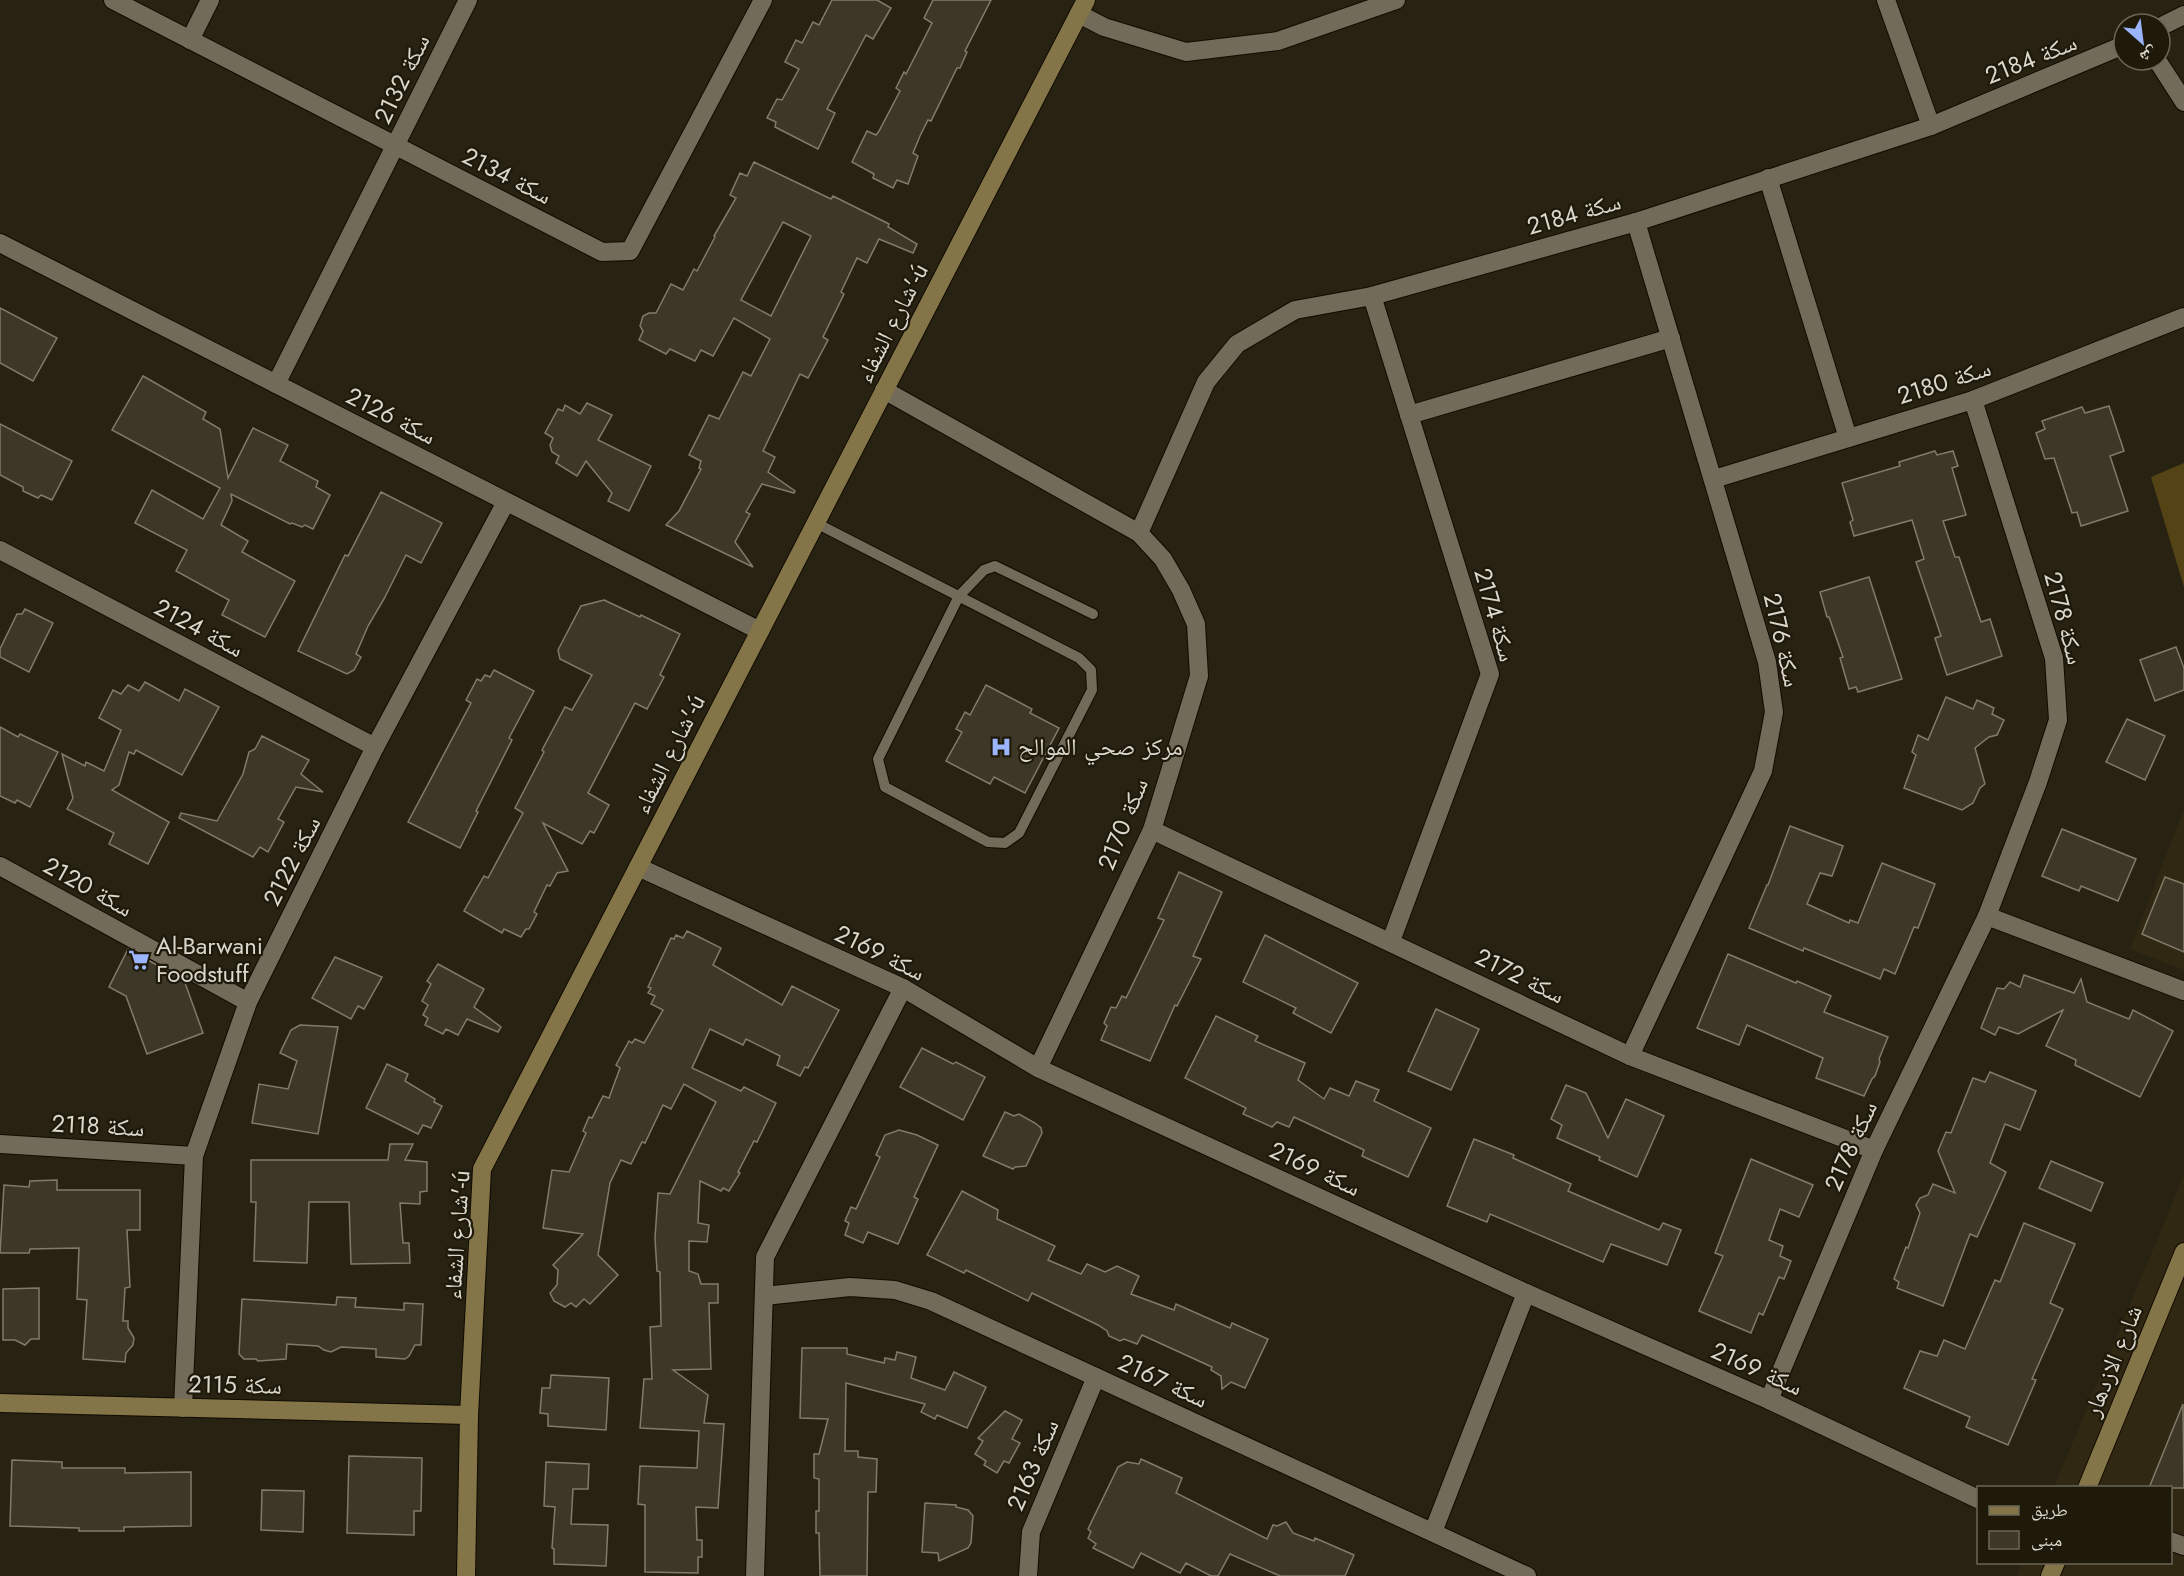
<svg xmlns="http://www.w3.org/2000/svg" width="2184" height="1576" font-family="Jost,'Noto Naskh Arabic',sans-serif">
<rect width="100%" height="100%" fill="#282213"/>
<!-- built -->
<g fill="#302812">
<polygon points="2184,809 2184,970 2130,949"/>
<polygon points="2184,1175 2184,1576 2017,1576 2022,1563 2170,1562 2170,1488 2054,1487"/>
</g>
<!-- green -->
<polygon fill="#544315" points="2184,463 2184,587 2151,477"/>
<!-- building -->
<g fill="#3d3727" stroke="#827b69" stroke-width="1.5" fill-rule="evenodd">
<polygon points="832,0 877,0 891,8 873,39 866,35 827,109 835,113 818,149 775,127 776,122 767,118 777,99 782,100 799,69 785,62 796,40 802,43 813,22 819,25"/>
<polygon points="933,0 991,0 965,51 967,52 960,68 957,68 931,121 928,120 920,136 913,153 918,156 908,184 897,180 893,188 873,178 874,174 852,162 867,131 876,135 879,131 900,91 896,88 904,72 906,74 932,23 924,18"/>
<path d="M754,162L831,199L833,196L889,224L888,227L917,244L913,253L879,239L867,263L857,258L841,292L844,294L823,337L828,340L808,378L800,374L763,451L775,457L768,472L795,491L794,493L762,484L746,512L750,514L735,542L753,567L666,525L679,511L701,469L699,468L701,461L689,455L709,415L719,419L743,372L751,376L770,339L734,318L713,356L701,350L695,361L670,349L666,354L639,340L643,331L640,326L643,316L649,313H656L671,284L683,290L694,269L697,271L715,237L714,236L736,198L730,195L740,173L747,176ZM783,222L811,236L771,316L741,300Z"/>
<polygon points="0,308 57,338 33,381 0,363"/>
<polygon points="143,376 206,412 203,419 220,429 228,478 253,428 288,445 280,461 318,481 316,487 330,495 313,529 305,525 302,527 292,523 290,524 231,494 232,501 221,525 248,541 242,552 295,581 265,637 222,615 229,600 176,571 187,550 135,523 152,490 203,519 220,488 112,430"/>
<polygon points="587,403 612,415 598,440 651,466 629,511 608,501 612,493 586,461 577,476 556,463 559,456 552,452 550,445 553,438 545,433 558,409 563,411 565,405 580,414"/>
<polygon points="2109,406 2124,451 2110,456 2128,511 2081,526 2077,512 2072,513 2054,458 2045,459 2036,433 2045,429 2042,421 2082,407 2085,413"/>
<polygon points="0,424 72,461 52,500 41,495 38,498 23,491 23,487 0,475"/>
<polygon points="1935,451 1937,455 1953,451 1958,466 1952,468 1966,515 1943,521 1955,557 1959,557 1981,622 1990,619 2002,656 1947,675 1935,638 1941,636 1916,562 1924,559 1912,520 1854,536 1850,522 1853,520 1842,483 1900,466 1899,462"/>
<polygon points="381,492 442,523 421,563 406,555 384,599 368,626 356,654 361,657 354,670 347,674 298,651 345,555 348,556"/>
<polygon points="1869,577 1902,679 1858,692 1856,687 1849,689 1840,658 1843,657 1829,617 1827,617 1820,592"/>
<polygon points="604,600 640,617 641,615 680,634 660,675 664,677 647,709 635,703 588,793 609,805 594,833 590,831 582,844 543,823 568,871 557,873 550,886 547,885 534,912 537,914 529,929 526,929 521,937 504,929 502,933 464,911 484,876 488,878 523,813 515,808 544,752 542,750 565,707 572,710 592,675 560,659 558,650 581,606"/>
<polygon points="25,609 53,623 29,672 0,657 0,649 17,614 22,614"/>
<polygon points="2176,647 2184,668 2184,690 2155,701 2140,660"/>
<polygon points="494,670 534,691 509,738 512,740 476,811 478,812 460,848 408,822 471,703 466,700 477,679 481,681 485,675 490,677"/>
<polygon points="145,682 179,701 185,689 219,707 182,775 136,750 134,754 129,752 119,785 112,790 169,822 148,864 109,844 114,833 67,809 73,798 62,754 85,766 86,762 104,771 121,730 99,718 113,690 121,694 128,685 139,691"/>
<polygon points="986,685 1032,709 1030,713 1059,728 1025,793 994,777 990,784 946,761 962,732 956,729 965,712 970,715"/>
<polygon points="1946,697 1973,709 1977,700 1994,708 1992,714 2004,720 1997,735 1989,737 1975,748 1985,784 1980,788 1973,803 1962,810 1904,788 1916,755 1912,752 1918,735 1928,740"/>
<polygon points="2127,719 2165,736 2145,780 2106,762"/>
<polygon points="0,727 18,737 20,734 58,752 30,807 17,800 15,803 0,796"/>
<polygon points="262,736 309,760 301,774 323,792 296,787 278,819 284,822 268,852 260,847 253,857 179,818 181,813 217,821 243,774 249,752 255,749"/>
<polygon points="1790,826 1843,846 1832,876 1820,873 1807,904 1849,923 1850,920 1858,923 1882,863 1935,884 1918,928 1914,927 1895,974 1884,969 1880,979 1804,948 1803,951 1749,928 1767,885 1768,885"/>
<polygon points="2062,829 2136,859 2118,901 2081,886 2079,891 2042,876"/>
<polygon points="1179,872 1222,892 1193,956 1201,959 1177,1006 1175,1005 1150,1061 1101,1040 1107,1026 1104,1023 1111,1007 1116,1008 1122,996 1126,998 1164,920 1158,918"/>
<polygon points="2165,877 2184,884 2184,952 2142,934"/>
<polygon points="687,931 721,948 713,965 782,1005 792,986 839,1010 808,1068 805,1067 800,1076 777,1065 780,1056 746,1039 743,1045 710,1029 692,1068 741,1091 744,1087 776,1103 757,1142 754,1141 738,1172 740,1173 729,1191 723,1188 721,1191 700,1181 698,1223 709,1225 707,1242 689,1241 689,1271 698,1274 701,1284 718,1284 718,1303 709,1303 711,1369 673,1370 708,1395 704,1423 724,1424 718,1508 696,1507 697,1540 702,1540 702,1557 698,1557 698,1573 645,1572 645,1505 638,1504 640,1466 697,1468 699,1431 640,1428 644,1379 652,1379 650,1327 661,1326 660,1272 657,1271 655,1238 658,1193 670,1194 716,1102 684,1084 671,1109 663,1105 645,1143 642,1142 631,1164 621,1160 610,1183 598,1255 618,1275 590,1304 584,1299 576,1307 571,1303 565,1307 554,1301 550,1293 557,1285 558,1270 553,1265 583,1234 543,1228 552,1170 569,1172 586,1133 583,1131 589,1117 592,1118 603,1096 609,1098 620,1068 616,1065 629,1041 632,1043 635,1039 644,1043 663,1010 651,1004 655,996 648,993 651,988 648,987 671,938 674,939 676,935 683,938"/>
<polygon points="1265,935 1358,983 1331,1033 1293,1013 1296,1008 1243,982"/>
<polygon points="128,949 184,980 203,1033 147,1054 126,996 109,987"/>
<polygon points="1728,954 1796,983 1797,981 1831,996 1824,1012 1888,1037 1879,1059 1880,1062 1875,1076 1872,1079 1864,1096 1816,1078 1823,1058 1747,1025 1739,1045 1697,1028"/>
<polygon points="335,957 382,977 364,1009 358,1006 351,1019 312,998"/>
<polygon points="438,964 484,989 474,1007 501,1027 498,1032 467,1019 458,1035 446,1029 443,1034 425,1025 428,1018 423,1015 428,1005 422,1001 431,984 427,981"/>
<polygon points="2024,975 2074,993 2081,979 2087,1002 2129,1019 2133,1010 2173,1031 2140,1097 2075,1065 2076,1060 2046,1046 2063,1010 2018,1034 1999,1027 1995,1035 1981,1028 1997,988 2004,989 2010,982 2020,987"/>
<polygon points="1436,1009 1479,1029 1451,1090 1408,1071"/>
<polygon points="1216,1016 1258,1036 1255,1041 1305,1063 1298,1080 1324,1099 1330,1088 1349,1096 1356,1081 1379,1090 1374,1101 1431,1128 1408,1177 1362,1156 1364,1150 1294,1117 1289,1127 1277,1122 1272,1127 1243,1114 1246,1108 1185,1078"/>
<polygon points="300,1025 338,1027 318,1134 252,1123 259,1084 288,1089 297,1061 280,1053 291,1030"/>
<polygon points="922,1048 953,1064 956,1062 985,1077 963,1120 900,1087"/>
<polygon points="387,1064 408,1074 405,1081 435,1099 434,1102 442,1106 431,1128 423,1125 418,1134 366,1108"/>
<polygon points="1990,1072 2036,1091 2020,1130 2005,1124 1990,1163 2006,1172 1977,1237 1970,1234 1943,1306 1897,1288 1899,1282 1894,1279 1906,1247 1908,1248 1920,1213 1916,1205 1920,1198 1928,1195 1933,1184 1955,1193 1938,1151 1946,1132 1951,1133 1973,1078 1985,1082"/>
<polygon points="1566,1085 1586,1093 1608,1138 1626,1099 1664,1116 1637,1177 1599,1160 1600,1157 1557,1138 1562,1125 1551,1119"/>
<polygon points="1005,1112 1014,1116 1019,1114 1035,1123 1041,1128 1042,1133 1026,1166 1015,1167 1013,1169 983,1156"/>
<polygon points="899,1130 917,1135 938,1145 914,1197 918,1199 898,1244 868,1232 863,1243 845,1235 849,1223 845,1221 851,1207 856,1209 880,1157 876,1155 885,1135"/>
<polygon points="1474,1139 1514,1155 1513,1158 1571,1184 1568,1191 1659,1230 1663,1223 1681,1230 1667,1265 1611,1244 1603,1262 1490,1214 1487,1222 1447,1206"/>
<polygon points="390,1144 413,1144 405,1160 427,1162 427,1191 420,1192 420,1204 400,1203 403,1243 409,1243 410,1263 351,1264 349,1202 309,1202 307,1263 254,1261 256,1202 251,1202 251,1160 388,1160"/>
<polygon points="1751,1159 1813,1185 1799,1217 1780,1209 1769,1240 1783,1246 1780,1256 1791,1261 1784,1279 1779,1277 1763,1315 1759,1313 1751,1333 1699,1311 1723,1256 1715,1253"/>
<polygon points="2051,1161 2103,1183 2091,1211 2039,1188"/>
<polygon points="57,1180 57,1190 140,1190 140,1230 127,1230 130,1287 125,1288 123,1321 128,1321 128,1328 134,1338 133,1345 126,1353 125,1362 83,1359 87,1300 77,1299 79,1248 30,1249 29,1253 0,1253 4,1185 29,1187 30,1181"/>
<polygon points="962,1191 998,1210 997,1219 1055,1246 1048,1260 1081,1274 1087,1264 1105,1272 1117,1266 1139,1276 1131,1294 1174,1310 1176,1304 1230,1328 1232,1323 1268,1339 1245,1388 1231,1382 1222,1389 1221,1376 1211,1370 1212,1367 1142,1335 1137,1344 1124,1339 1120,1341 1109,1336 1107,1331 1098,1325 1032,1293 1028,1301 966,1270 964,1273 927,1255"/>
<polygon points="2024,1223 2075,1244 2050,1303 2063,1309 2032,1379 2036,1380 2008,1445 1966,1427 1970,1417 1904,1388 1920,1351 1937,1356 1944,1340 1965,1349 1995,1280 2000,1282"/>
<polygon points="39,1288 39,1339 31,1339 25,1345 15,1340 3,1340 3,1289"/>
<polygon points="337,1297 356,1298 355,1307 404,1310 404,1303 423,1304 421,1345 415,1345 409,1356 405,1359 376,1357 376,1349 341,1347 331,1352 324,1350 318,1346 287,1344 286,1359 258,1361 256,1359 244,1359 239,1354 242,1299 336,1305"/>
<polygon points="802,1348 847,1348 847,1354 884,1363 885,1358 895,1360 897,1352 916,1357 911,1378 945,1390 954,1372 986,1387 967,1428 937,1415 935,1419 921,1412 925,1404 846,1383 845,1451 858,1451 858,1457 877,1459 876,1492 868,1492 867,1576 820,1576 819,1533 816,1533 816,1511 819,1511 819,1479 814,1478 814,1454 819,1454 828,1419 800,1418"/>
<polygon points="551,1375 609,1378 606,1430 548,1426 548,1414 540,1413 542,1388 550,1388"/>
<polygon points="2183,1404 2184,1488 2149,1488"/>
<polygon points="1005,1411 1022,1420 1012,1439 1020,1443 1009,1463 1004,1461 997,1473 984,1465 986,1461 975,1454 983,1441 978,1438"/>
<polygon points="349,1456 422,1458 421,1511 414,1511 414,1535 347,1533"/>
<polygon points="1141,1459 1182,1478 1176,1493 1267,1539 1273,1525 1277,1526 1286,1522 1293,1533 1314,1541 1315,1538 1354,1555 1345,1576 1280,1576 1230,1554 1218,1576 1211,1576 1186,1563 1180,1573 1141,1553 1133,1568 1093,1548 1096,1544 1088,1538 1091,1532 1088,1529 1118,1467 1127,1462 1139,1464"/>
<polygon points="12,1460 62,1462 62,1468 125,1468 125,1473 191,1472 191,1526 124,1527 124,1531 79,1531 79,1528 10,1526"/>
<polygon points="546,1462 589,1464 588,1489 573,1489 571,1524 608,1525 606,1566 554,1564 554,1549 552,1548 555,1507 544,1506"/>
<polygon points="262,1490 304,1491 303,1532 261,1530"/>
<polygon points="925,1503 956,1505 956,1507 968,1510 973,1516 971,1543 968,1548 939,1561 938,1553 922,1552"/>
</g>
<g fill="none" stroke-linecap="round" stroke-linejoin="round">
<defs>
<polyline id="lane" points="816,523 1079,658 1091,670 1092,690 1019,833 1005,843 988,842 885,787 878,759 959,596 984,570 995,566 1093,614"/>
<g id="street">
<polyline points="113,0 602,252 630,251 763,0"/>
<polyline points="1886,0 1931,126"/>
<polyline points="1079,14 1104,27 1186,52 1278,41 1396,0"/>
<polyline points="2160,27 2184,15"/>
<polyline points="190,40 210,0"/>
<polyline points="2157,60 2184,102"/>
<polyline points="1768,178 1848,438"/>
<polyline points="0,243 760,631"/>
<polyline points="1372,296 1490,674 1391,941"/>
<polyline points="276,384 468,0"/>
<polyline points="884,390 1139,533 1163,559 1181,590 1196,624 1199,676 1152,830 1038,1068"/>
<polyline points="1409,415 1671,338"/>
<polyline points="1714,479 1973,400 2184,317"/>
<polyline points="1139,533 1206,382 1237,344 1295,310 1372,296 1636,222 1931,126 2124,45"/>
<polyline points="0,550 375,747"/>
<polyline points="1152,830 1630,1056 1874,1150"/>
<polyline points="0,866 248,1002"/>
<polyline points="638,867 903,988 1038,1068 1526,1293 1769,1400 1978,1499"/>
<polyline points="1987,916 2184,991"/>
<polyline points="1630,1056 1763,771 1774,712 1767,662 1636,222"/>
<polyline points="0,1144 194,1156"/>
<polyline points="764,1296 850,1287 895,1290 931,1301 1527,1576"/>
<polyline points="1769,1400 1874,1150 1987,916 2038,782 2058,720 2054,658 1973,400"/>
<polyline points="183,1408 194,1156 248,1002 375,747 506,502"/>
<polyline points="1433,1532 1526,1293"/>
<polyline points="2170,1541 2184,1546"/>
<polyline points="755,1576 765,1257 903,988"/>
<polyline points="1028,1576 1031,1532 1096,1377"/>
</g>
<g id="secondary">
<polyline points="0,1403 469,1415"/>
<polyline points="2087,1488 2184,1252"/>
<polyline points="466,1576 469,1415 482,1169 1086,0"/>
<polyline points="2050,1576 2056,1562"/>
</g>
</defs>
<!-- lane casing -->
<use href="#lane" stroke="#110b01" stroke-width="12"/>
<!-- street casing -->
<use href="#street" stroke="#110b01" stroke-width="20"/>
<!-- secondary casing -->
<use href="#secondary" stroke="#110b01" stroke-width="20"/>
<!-- lane -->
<use href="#lane" stroke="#726b59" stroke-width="10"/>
<!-- street -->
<use href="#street" stroke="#726b59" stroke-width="18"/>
<!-- secondary -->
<use href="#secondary" stroke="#847548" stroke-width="18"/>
</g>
<!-- icons -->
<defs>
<symbol id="hospital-bare" viewBox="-9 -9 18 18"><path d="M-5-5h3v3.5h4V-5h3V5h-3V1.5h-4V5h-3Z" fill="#9bb5fd" stroke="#1f190a" stroke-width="2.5" paint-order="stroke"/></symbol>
<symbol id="supermarket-bare" viewBox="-9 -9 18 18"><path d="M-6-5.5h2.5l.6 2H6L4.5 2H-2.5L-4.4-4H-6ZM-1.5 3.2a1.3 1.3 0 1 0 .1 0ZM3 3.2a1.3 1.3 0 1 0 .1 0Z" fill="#9bb5fd" stroke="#1f190a" stroke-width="2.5" paint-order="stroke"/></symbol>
</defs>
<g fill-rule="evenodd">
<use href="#hospital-bare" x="986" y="732" width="30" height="30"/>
<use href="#supermarket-bare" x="124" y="945" width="30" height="30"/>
</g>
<g text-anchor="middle" stroke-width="4.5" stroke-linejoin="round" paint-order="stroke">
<!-- street labels -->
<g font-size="24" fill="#dad7cd" stroke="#1f190a">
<text transform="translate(2031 59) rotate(-22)" y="8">سكة 2184</text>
<text transform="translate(402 79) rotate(-64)" y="8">سكة 2132</text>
<text transform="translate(507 176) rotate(27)" y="8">سكة 2134</text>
<text transform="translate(1574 214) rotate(-16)" y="8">سكة 2184</text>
<text transform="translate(892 323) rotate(-63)" y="8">شارع الشفاء'-ú</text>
<text transform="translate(1944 382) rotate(-18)" y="8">سكة 2180</text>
<text transform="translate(391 416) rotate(27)" y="8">سكة 2126</text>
<text transform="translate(1495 615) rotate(74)" y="8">سكة 2174</text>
<text transform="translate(2064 618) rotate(75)" y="8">سكة 2178</text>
<text transform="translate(199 628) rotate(28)" y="8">سكة 2124</text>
<text transform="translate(1782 640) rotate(77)" y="8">سكة 2176</text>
<text transform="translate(669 754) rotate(-63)" y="8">شارع الشفاء'-ú</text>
<text transform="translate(1123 824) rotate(-68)" y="8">سكة 2170</text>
<text transform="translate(292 861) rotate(-63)" y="8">سكة 2122</text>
<text transform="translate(88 887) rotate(29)" y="8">سكة 2120</text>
<text transform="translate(880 953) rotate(26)" y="8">سكة 2169</text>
<text transform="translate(1520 976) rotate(26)" y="8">سكة 2172</text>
<text transform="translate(98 1126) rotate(3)" y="8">سكة 2118</text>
<text transform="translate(1851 1146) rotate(-66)" y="8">سكة 2178</text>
<text transform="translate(1315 1169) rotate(25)" y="8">سكة 2169</text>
<text transform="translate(457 1235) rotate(-86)" y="8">شارع الشفاء'-ú</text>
<text transform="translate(2113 1361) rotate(-68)" y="8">شارع الازدهار</text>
<text transform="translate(1757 1369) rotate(24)" y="8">سكة 2169</text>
<text transform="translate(1163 1381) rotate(25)" y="8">سكة 2167</text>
<text transform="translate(235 1385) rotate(1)" y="8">سكة 2115</text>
<text transform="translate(1033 1465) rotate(-67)" y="8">سكة 2163</text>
</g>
<!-- poi labels -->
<g font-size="24" fill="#dad7cd" stroke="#1f190a" text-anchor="start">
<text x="1018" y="755">مركز صحي الموالح</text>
<text x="156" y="954">Al-Barwani<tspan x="156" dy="28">Foodstuff</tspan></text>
</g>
</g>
<!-- legend -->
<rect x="1977" y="1486" width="195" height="78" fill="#1f190a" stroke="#6a6558" stroke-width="1.5"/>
<rect x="1989" y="1506" width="30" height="9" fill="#847548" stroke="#6a6558" stroke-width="1.5"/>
<text x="2031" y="1516" font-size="18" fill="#dad7cd">طريق</text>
<rect x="1989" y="1531" width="30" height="18" fill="#3d3727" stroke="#6a6558" stroke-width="1.5"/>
<text x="2031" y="1546" font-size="18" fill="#dad7cd">مبنى</text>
<!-- north arrow -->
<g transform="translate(2142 42) rotate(152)"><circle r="28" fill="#1f190a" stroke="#6a6558" stroke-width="1.5"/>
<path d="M0-4.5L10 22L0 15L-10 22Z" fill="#9bb5fd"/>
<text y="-9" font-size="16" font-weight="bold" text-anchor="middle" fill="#dad7cd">ش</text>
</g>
</svg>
